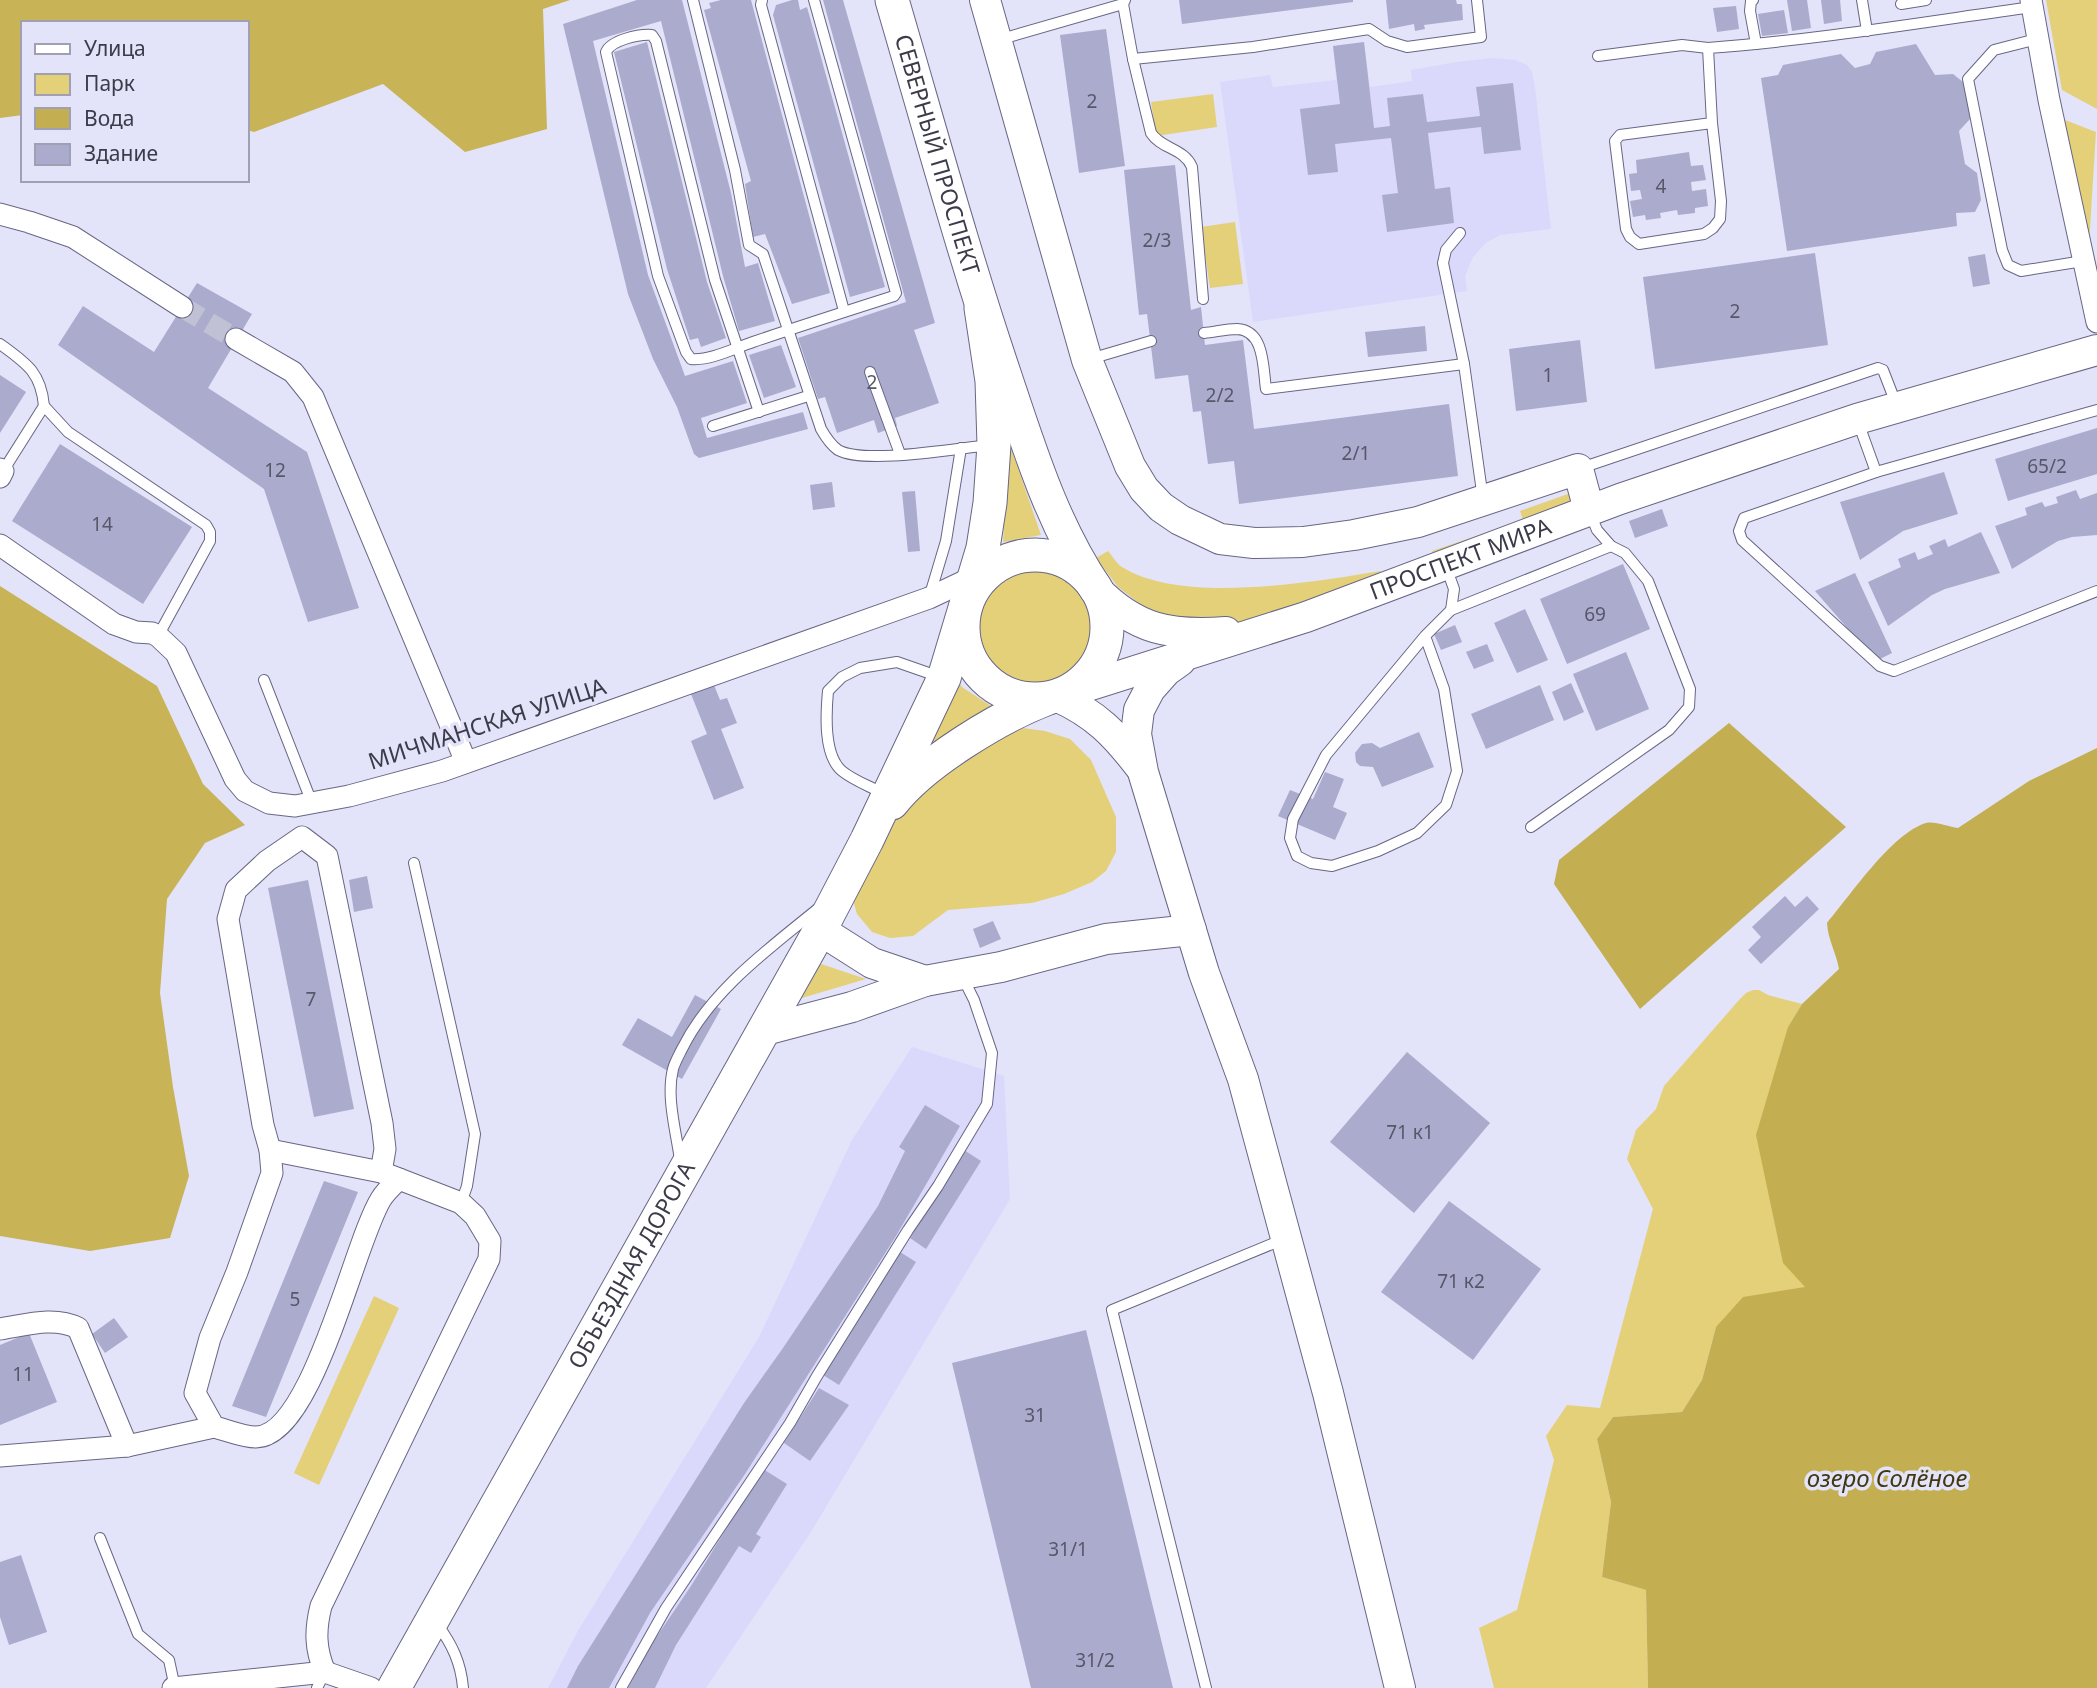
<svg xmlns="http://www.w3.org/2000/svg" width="2097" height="1688" font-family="'Noto Sans',sans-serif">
<rect width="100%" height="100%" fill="#e3e3f9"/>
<!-- built -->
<g fill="#dad9fc">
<polygon points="1364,42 1370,87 1412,81 1411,70 1456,62 1493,58 1515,60 1527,65 1532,72 1535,87 1551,229 1500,235 1486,243 1473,257 1465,276 1467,291 1253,322 1220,82 1270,75 1273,87 1336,80 1333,46"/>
<polygon points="912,1047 1004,1076 1010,1199 811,1532 706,1688 548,1688 579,1629 759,1337 852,1140"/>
</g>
<!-- green -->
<g fill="#e4d079">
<polygon points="2046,0 2097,0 2097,109 2062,90"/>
<polygon points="1213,94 1217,127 1156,136 1151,102"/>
<polygon points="2065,120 2096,132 2088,261"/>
<polygon points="1235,222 1243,284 1210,288 1201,227"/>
<polygon points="1009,442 1041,535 1003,542"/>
<polygon points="1568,494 1576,500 1435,559 1432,551 1523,520 1520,511"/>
<path d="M1108,551C1113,557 1117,564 1122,567C1182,605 1313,582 1381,571L1365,588L1234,626L1203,627L1152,613L1118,587L1096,558Z"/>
<circle cx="1034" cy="629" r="59"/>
<polygon points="953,673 962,687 1000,712 917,761"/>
<polygon points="1023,728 1045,731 1070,739 1091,760 1116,817 1116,852 1106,871 1092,882 1064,894 1032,903 948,910 913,936 890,938 872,932 857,914 853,900 901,805 952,761"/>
<polygon points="809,960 866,979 785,1003"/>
<polygon points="1753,990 1759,990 1768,995 1802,1004 1788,1027 1806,1287 1716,1327 1702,1380 1682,1412 1613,1417 1597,1439 1611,1502 1602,1577 1646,1590 1648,1688 1494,1688 1479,1628 1517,1610 1554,1460 1546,1436 1567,1405 1600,1408 1653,1209 1627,1159 1636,1130 1656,1109 1664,1086 1739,1000 1746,993"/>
<polygon points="374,1296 399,1308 319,1485 294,1473"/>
</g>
<!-- forest -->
<g fill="#c8b357">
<polygon points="0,0 570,0 543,9 547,129 465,152 383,84 254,132 247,130 247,23 23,23 23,115 0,118"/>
<polygon points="0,586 157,686 203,784 245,825 205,843 167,899 160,993 173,1087 189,1176 170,1238 90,1251 0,1236"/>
</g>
<!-- water -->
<g fill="#c3af52">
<polygon points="1729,723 1846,827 1640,1009 1554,884 1559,860"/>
<path d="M2097,748V1688H1648L1646,1590L1602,1577L1611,1502L1597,1439L1613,1417L1682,1412L1702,1380L1716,1327L1743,1297L1805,1287L1783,1263L1756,1135L1788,1027L1802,1004L1839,969C1836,952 1828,940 1827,923C1850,896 1892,833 1926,823C1935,821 1949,827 1958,828L2029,781Z"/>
</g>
<!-- building -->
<g fill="#ababcd">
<polygon points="637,0 682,0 731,193 745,267 758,263 775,321 739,331 723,276 661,21 593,41 648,275 685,376 733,361 747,403 701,418 707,438 803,412 808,429 699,458 694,454 677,407 653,359 628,294 563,24"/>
<polygon points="721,0 751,0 830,293 792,304 765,234 753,237 745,184 751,181 704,10 711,8 709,3"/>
<polygon points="792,0 798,0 800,10 807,7 885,287 850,297 773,15 776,5"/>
<polygon points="823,0 843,0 935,323 914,330 939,403 895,418 897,426 878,433 874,420 837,433 825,397 818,399 798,338 906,302"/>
<polygon points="1179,0 1353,0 1353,2 1182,24"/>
<polygon points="1386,0 1456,0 1457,4 1462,4 1463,20 1424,25 1425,29 1415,31 1414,24 1389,29"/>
<polygon points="1787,0 1807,0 1811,28 1792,31"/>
<polygon points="1821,0 1840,0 1842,21 1824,24"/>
<polygon points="1736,6 1739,29 1717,32 1713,8"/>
<polygon points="1784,10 1788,33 1762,36 1758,14"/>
<polygon points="1106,29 1125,166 1079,173 1060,35"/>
<polygon points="647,42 707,282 726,338 701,347 698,338 690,340 667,269 614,52"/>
<polygon points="1364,42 1374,128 1390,126 1387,98 1423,94 1427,122 1480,116 1476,87 1513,83 1521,150 1484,154 1481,127 1428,133 1435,189 1450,187 1454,223 1387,232 1382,195 1398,193 1391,138 1335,144 1338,172 1308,175 1300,109 1340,104 1333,46"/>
<polygon points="1916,44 1935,75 1953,74 1963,82 1969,105 1970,119 1959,131 1965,164 1977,173 1981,200 1975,212 1956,213 1957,226 1787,251 1761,78 1778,75 1783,65 1841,54 1855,68 1870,64 1876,52"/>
<polygon points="1689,152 1691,166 1703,165 1706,180 1691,182 1692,191 1706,189 1708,206 1695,208 1695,213 1678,215 1677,210 1660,213 1661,218 1646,220 1645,215 1633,217 1630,201 1642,199 1640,190 1631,191 1629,174 1637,173 1636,160"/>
<polygon points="1175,165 1191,310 1201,307 1205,345 1243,340 1254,429 1449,404 1458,476 1239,504 1234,461 1208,464 1201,411 1193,412 1188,375 1155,379 1147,314 1139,315 1124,170"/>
<polygon points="1815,253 1828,345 1655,369 1643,277"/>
<polygon points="1985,254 1990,284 1973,287 1968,257"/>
<polygon points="197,283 252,314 208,388 307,452 359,608 308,622 264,489 58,345 83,306 154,352"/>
<polygon points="1425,326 1427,351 1368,357 1365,332"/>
<polygon points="1580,340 1587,402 1516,411 1509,349"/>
<polygon points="781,345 796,387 764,398 749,355"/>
<polygon points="0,375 26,392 0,433"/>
<polygon points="2097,428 2097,474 2008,501 1995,459"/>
<polygon points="60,444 192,527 143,604 12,521"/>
<polygon points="1944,472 1958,514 1903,531 1860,560 1840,502"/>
<polygon points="832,482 835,507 813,510 810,485"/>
<polygon points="2076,490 2080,499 2097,493 2097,535 2072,537 2058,541 2012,569 1995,526 2027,515 2025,508 2042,502 2045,507 2058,503 2056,497"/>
<polygon points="915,491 920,551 908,552 902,492"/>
<polygon points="1662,509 1668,526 1635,538 1629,521"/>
<polygon points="1981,532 2000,573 1945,589 1932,595 1888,626 1868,582 1901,567 1898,559 1915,552 1918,560 1933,554 1929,546 1945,539 1948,547"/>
<polygon points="1623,564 1650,629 1567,664 1540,599"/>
<polygon points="1855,573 1892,653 1876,661 1815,591"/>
<polygon points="1525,609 1548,660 1517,673 1494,623"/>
<polygon points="1455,625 1462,642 1441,650 1434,634"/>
<polygon points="1487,644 1494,661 1474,669 1466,652"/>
<polygon points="1626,652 1649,709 1596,731 1573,674"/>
<polygon points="1571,683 1584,712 1564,721 1552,692"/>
<polygon points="714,685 720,700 727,698 737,723 721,729 744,788 714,800 691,741 707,734 691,694"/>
<polygon points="1540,685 1554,720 1486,749 1471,714"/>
<polygon points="1419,732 1434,767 1382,787 1373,767 1360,766 1356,762 1355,753 1362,744 1372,743 1380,748"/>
<polygon points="1325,772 1344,779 1333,807 1347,813 1335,840 1278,816 1290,790 1313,799"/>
<polygon points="367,876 373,908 354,912 349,880"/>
<polygon points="308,880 354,1109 314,1117 268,888"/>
<polygon points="1785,896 1795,907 1807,896 1819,909 1761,964 1748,950 1761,937 1752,927"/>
<polygon points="993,921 1001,939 980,948 973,929"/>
<polygon points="695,995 721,1009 682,1079 622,1045 638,1018 672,1037"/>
<polygon points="1407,1052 1490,1123 1414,1213 1330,1142"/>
<polygon points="925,1105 960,1126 896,1236 745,1474 650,1613 609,1688 567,1688 578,1666 744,1403 783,1348 878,1206 905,1151 899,1147"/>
<polygon points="964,1150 981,1161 926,1249 910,1238"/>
<polygon points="324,1181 358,1192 266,1417 232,1406"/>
<polygon points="1449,1201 1541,1269 1473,1360 1381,1292"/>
<polygon points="900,1252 916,1262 839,1385 823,1375"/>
<polygon points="114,1318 128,1337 105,1353 92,1334"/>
<polygon points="1086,1330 1151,1599 1173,1688 1031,1688 985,1499 952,1363"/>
<polygon points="29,1333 57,1402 0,1425 0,1345"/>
<polygon points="819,1388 849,1405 810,1461 784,1443"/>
<polygon points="763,1469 787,1484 756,1534 761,1537 751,1553 739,1546 676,1645 655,1688 628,1688 653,1642 691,1586"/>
<polygon points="21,1555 47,1632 9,1645 0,1617 0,1562"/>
</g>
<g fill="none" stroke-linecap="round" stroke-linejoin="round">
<!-- street-tunnel -->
<polyline stroke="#c1c1d6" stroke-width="21" stroke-dasharray="21 10" stroke-linecap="butt" points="182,307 236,339"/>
<defs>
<g id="lane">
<path d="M693,0L735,170L749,245L763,254L821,429C825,436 831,445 838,450C865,465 958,448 991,445"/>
<polyline points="762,0 761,5 844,311"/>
<polyline points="1125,0 1123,4 1133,59 1253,47 1369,29 1387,41 1407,47 1481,37 1477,0"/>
<polyline points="1753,0 1751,1 1750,11 1756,44"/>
<polyline points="1862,0 1867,31"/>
<polyline points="1901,4 1926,0"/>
<polyline points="2037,39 1994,50 1968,79 2002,250 2008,265 2021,271 2083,261"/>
<polyline points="998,40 1123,4"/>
<polyline points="1598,56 1682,45 1708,48"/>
<path d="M1133,59L1151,133C1161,149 1184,148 1192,167L1203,299"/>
<path d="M1712,123L1620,135L1615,141L1626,229L1630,237L1639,244L1704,234L1713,228L1720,219L1721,201L1712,123L1708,48C1817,40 1924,22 2032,7"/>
<polyline points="1460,233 1446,250 1443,263 1464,364 1483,499"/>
<path d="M1204,333C1215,332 1226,329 1237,329C1265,330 1263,369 1266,389L1464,364"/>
<path d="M0,344C26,363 41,372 44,406"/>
<polyline points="1090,359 1151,341"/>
<polyline points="870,372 900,454"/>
<polyline points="2097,410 1876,472 1744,518 1739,531 1742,540 1880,666 1894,671 2097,591"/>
<path d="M759,412L715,280L656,41L652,35C639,34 611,40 606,52L658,276L686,352L691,359C710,361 735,348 753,342C800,326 847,311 894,296L896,293L814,0"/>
<polyline points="1858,422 1876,472"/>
<polyline points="713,426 808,396"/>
<polyline points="1581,468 1878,368 1883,370 1897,406"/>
<polyline points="3,471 44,406 68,432 206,525 210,532 210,541 158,636"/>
<polyline points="1446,567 1454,589 1451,610"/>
<polyline points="929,598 946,541 961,448"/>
<polyline points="1425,636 1444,689 1457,771 1446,805 1417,833 1378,851 1332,866 1311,863 1297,856 1290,838 1293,819 1326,755 1425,636 1451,610 1611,546"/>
<polyline points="264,680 312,803"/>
<path d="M886,795C872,787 854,781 842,771C823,755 826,713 828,691L842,677L860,668L897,662L940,677"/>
<polyline points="1531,827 1669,730 1689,707 1690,689 1648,581 1625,553 1611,546 1597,530 1590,513"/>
<polyline points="414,863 475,1134 467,1186 461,1203"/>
<path d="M680,1160C676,1131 666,1097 673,1069C675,1062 679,1055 682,1049C711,990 770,948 820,907"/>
<polyline points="100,1538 138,1634 169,1660 175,1688"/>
<path d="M437,1624C452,1644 461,1663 463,1688"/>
<polyline points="317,1688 325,1672"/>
<polyline points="621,1688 666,1608 790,1423 817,1376 908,1230 938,1186 987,1104 992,1053 974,1000 962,976"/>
<polyline points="1206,1688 1112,1310 1284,1239"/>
</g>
<g id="street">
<polyline points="2031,0 2049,100 2097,322"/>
<polyline points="0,214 29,222 73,237 182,307"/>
<polyline points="236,339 293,372 313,397 466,762"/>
<polyline points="0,469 3,471 0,477"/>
<polyline points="0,545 114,624 136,632 152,633 158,636 176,653 235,779 245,791 269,803 295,806 349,796 442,771 929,598 1003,563"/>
<path d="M270,1150L381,1172L461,1203L475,1216L490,1241L489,1259L321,1606C315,1630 315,1649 325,1672"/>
<path d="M381,1172L385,1149L382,1123L327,856L302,837L267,861L236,890L228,919L263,1125L270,1150L272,1173L237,1272L210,1338L195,1393L214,1427C227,1430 243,1437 256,1437C313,1436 354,1242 381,1199C386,1191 393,1185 399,1179"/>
<path d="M0,1329C26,1325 54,1316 78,1328L127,1446"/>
<polyline points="0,1456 127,1446 214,1427"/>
<polyline points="173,1688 325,1672 371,1688"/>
</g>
<g id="secondary">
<polyline points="985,0 1087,360 1130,466 1144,489 1161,507 1180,520 1220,539 1254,543 1303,542 1354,535 1418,522 1578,469 1589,510"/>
<path d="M1096,589C1136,630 1170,636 1226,632"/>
<polyline points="1180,661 1166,671 1150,689 1139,710 1136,734 1143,772 1204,973 1243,1079 1328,1393 1400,1688"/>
<path id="s1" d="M1056,696L1306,617L1620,499L1857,419L2097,350"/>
<path d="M1056,696C1096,714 1115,734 1141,768"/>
<polyline points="820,930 872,963 925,981"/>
<polyline points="765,1030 852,1007 925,981 1001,967 1106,939 1191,930"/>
</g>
<g id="primary">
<path id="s2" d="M892,0C929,126 963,252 1005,376C1030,451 1052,523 1096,589"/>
<circle cx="1035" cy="627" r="72"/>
<path d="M892,803C923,763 999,717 1046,699"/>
<path id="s3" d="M394,1688L820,930L867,840L944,678L983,548L990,503L994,445L992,381L981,308"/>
</g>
</defs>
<!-- lane casing -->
<use href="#lane" stroke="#676685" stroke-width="12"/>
<!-- street casing -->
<use href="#street" stroke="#676685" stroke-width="23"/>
<!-- secondary casing -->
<use href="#secondary" stroke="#676685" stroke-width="32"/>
<!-- primary casing -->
<use href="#primary" stroke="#676685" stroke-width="35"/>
<!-- lane -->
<use href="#lane" stroke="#fff" stroke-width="10"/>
<!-- street -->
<use href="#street" stroke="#fff" stroke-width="21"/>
<!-- secondary -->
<use href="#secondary" stroke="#fff" stroke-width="30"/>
<!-- primary -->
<use href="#primary" stroke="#fff" stroke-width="33"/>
</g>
<g text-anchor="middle" stroke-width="7" stroke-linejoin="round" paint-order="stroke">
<!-- number labels -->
<g font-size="19" fill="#57576a">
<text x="1092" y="108">2</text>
<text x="1661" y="193">4</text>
<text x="1157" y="247">2/3</text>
<text x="1735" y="318">2</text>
<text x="1548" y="382">1</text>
<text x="872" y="389">2</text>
<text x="1220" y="402">2/2</text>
<text x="1356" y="460">2/1</text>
<text x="2047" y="473">65/2</text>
<text x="275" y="477">12</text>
<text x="102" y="531">14</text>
<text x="1595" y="621">69</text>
<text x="311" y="1006">7</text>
<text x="1410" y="1139">71 к1</text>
<text x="1461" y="1288">71 к2</text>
<text x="295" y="1306">5</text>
<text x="23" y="1381">11</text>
<text x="1035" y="1422">31</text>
<text x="1068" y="1556">31/1</text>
<text x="1095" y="1667">31/2</text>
</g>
<!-- street labels -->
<g font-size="23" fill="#3b3b49" stroke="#e3e3f9">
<text dy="8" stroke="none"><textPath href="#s2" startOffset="161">СЕВЕРНЫЙ ПРОСПЕКТ</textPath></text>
<text dy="8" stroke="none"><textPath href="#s1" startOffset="427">ПРОСПЕКТ МИРА</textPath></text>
<text transform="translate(487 724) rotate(-18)" y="8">МИЧМАНСКАЯ УЛИЦА</text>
<text dy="8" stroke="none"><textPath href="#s3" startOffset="485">ОБЪЕЗДНАЯ ДОРОГА</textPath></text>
</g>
<!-- water labels -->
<g font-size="24" font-style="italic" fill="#413810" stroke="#e3e3f9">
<text x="1887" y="1487">озеро Солёное</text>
</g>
</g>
<!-- legend -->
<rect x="21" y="21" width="228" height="161" fill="#e3e3f9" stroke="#a0a0b3" stroke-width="2"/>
<rect x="35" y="44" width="35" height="10" fill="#ffffff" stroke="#a0a0b3" stroke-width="2"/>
<text x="84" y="56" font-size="21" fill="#3b3b49">Улица</text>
<rect x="35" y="74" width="35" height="21" fill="#e4d079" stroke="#a0a0b3" stroke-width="2"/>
<text x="84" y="91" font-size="21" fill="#3b3b49">Парк</text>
<rect x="35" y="108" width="35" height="21" fill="#c3af52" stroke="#a0a0b3" stroke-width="2"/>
<text x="84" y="126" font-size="21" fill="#3b3b49">Вода</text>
<rect x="35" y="144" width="35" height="21" fill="#ababcd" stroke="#a0a0b3" stroke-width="2"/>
<text x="84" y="161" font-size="21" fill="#3b3b49">Здание</text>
</svg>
